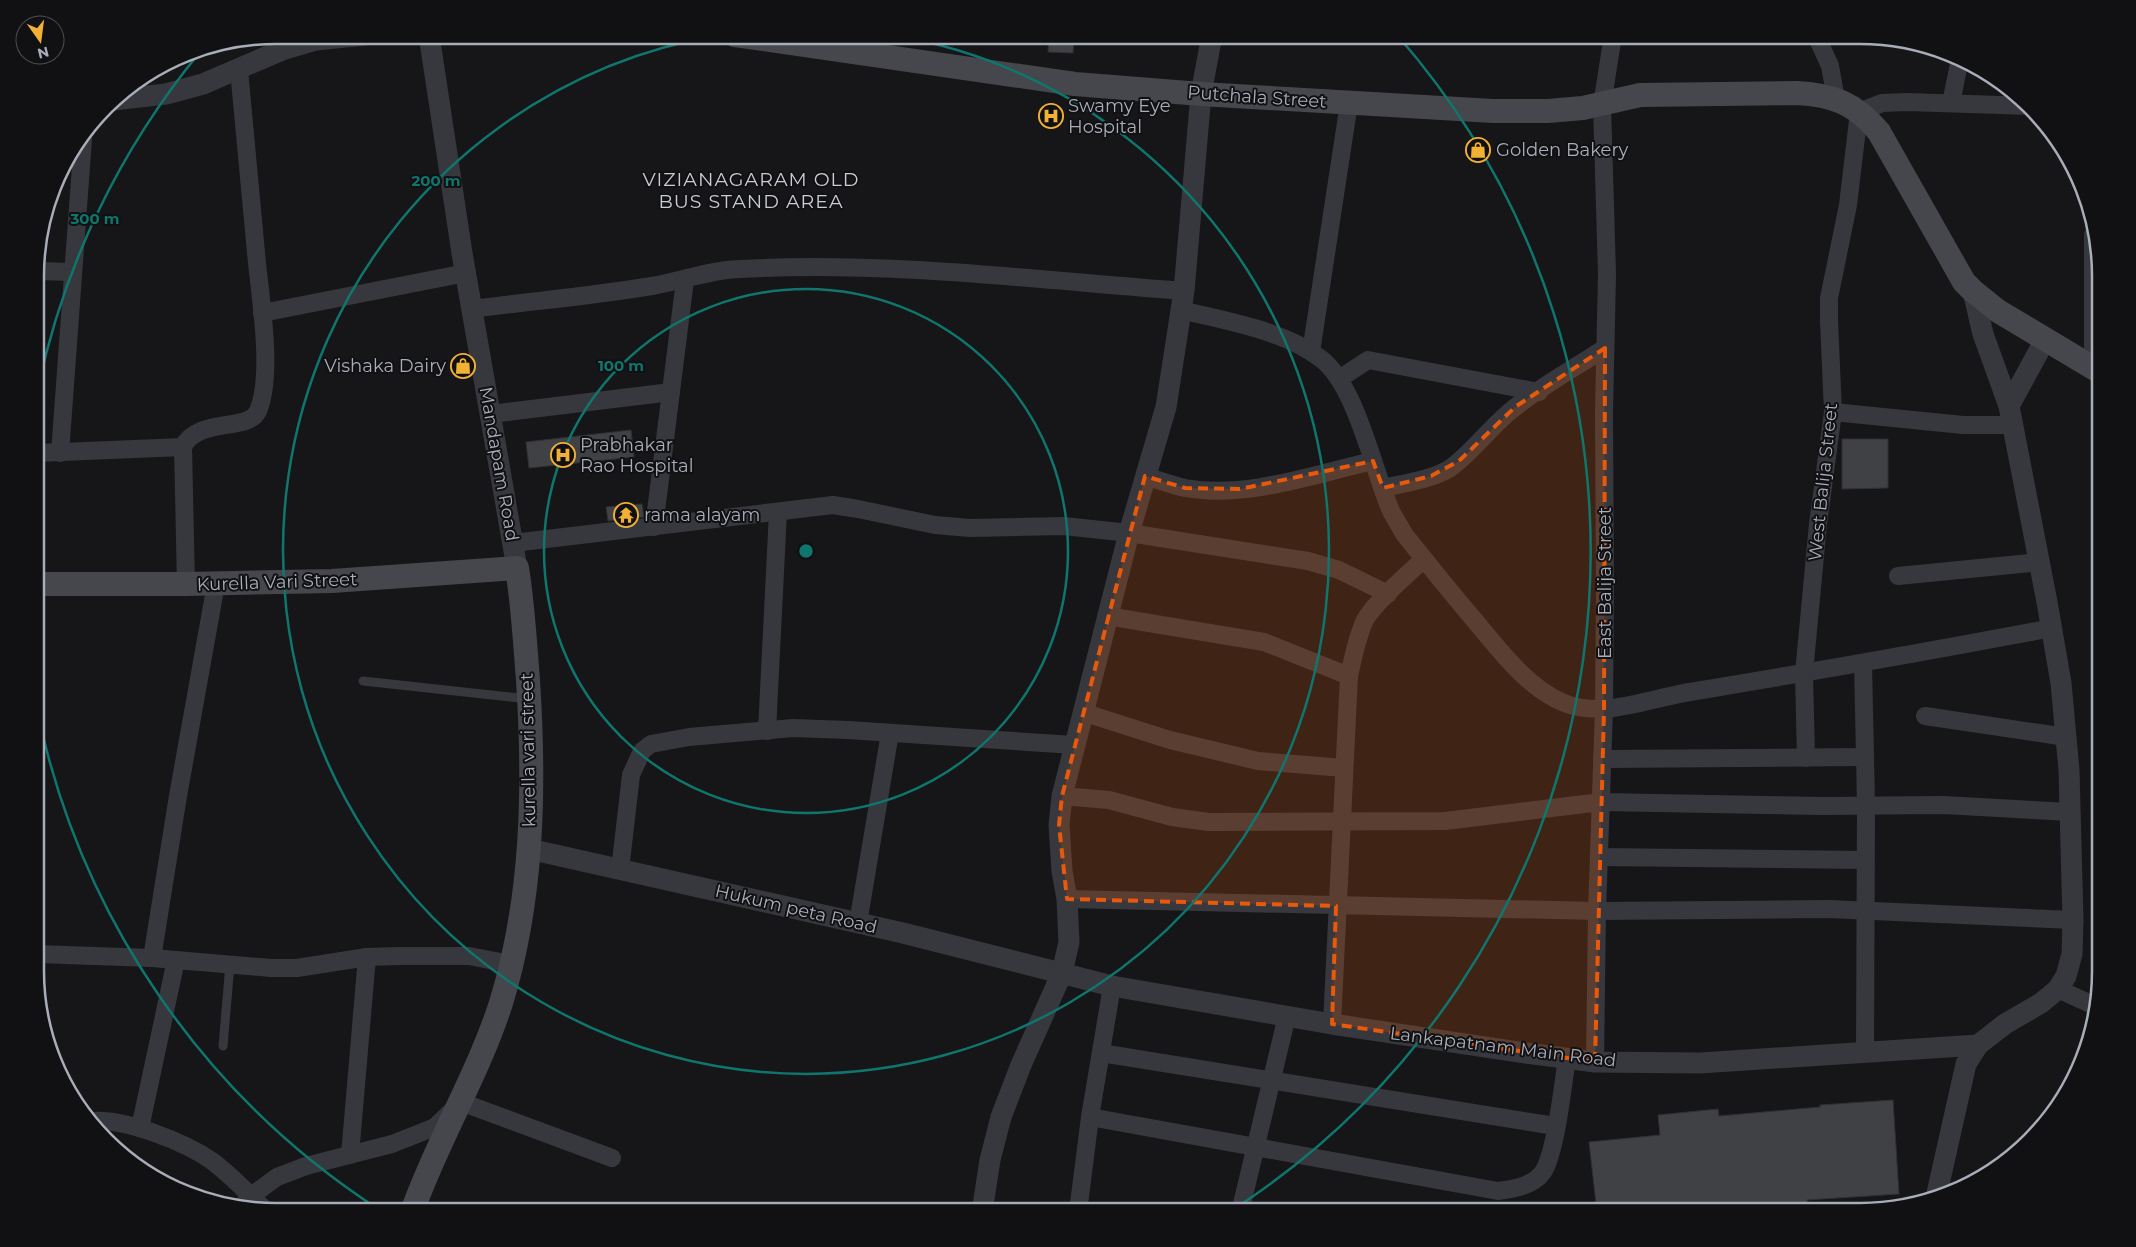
<svg xmlns="http://www.w3.org/2000/svg" width="2136" height="1247" font-family="Montserrat,sans-serif">
<rect width="100%" height="100%" fill="#161618"/>
<!-- building -->
<g fill="#404145" stroke="#303034">
<polygon points="1049,35 1074,35 1073,53 1048,52"/>
<polygon points="631,430 634,457 529,468 526,442"/>
<polygon points="1842,439 1888,439 1888,488 1842,489"/>
<polygon points="642,504 644,517 608,521 606,507"/>
<polygon points="1893,1100 1899,1194 1807,1200 1808,1212 1597,1212 1589,1142 1660,1135 1658,1115 1718,1109 1719,1116 1820,1107 1820,1105"/>
</g>
<g fill="none" stroke-linecap="round" stroke-linejoin="round">
<!-- service -->
<g stroke="#37383d" stroke-width="9">
<polyline points="363,681 529,699"/>
<polyline points="223,1046 230,964"/>
</g>
<!-- minor -->
<g stroke="#37383d" stroke-width="18">
<polyline points="1816,35 1830,66 1836,99"/>
<polyline points="1951,103 1960,59"/>
<polyline points="37,271 73,272"/>
<path d="M472,309C532,301 592,296 652,286C682,281 709,270 740,269C888,261 1037,280 1184,291"/>
<path d="M1181,310C1225,321 1283,330 1320,358C1356,384 1373,470 1391,511C1395,519 1400,526 1404,534C1428,564 1451,593 1476,622C1500,651 1529,689 1564,703C1604,719 1651,698 1690,692C1811,672 1931,651 2052,628"/>
<polyline points="262,313 466,273"/>
<polyline points="1311,352 1349,103"/>
<polyline points="2093,367 2093,235"/>
<polyline points="1339,379 1368,360 1539,392"/>
<polyline points="1833,412 1963,425 2013,425"/>
<polyline points="491,414 671,392"/>
<polyline points="37,453 183,447"/>
<polyline points="60,453 83,139"/>
<path d="M1145,476C1158,480 1172,485 1185,488C1247,499 1314,474 1373,461"/>
<path d="M1383,488C1404,483 1430,480 1449,469C1471,454 1491,426 1513,409C1541,386 1575,368 1605,348"/>
<polyline points="654,527 685,280"/>
<polyline points="513,543 833,505 858,509 935,525 970,528 1064,526 1129,533 1308,561 1339,570 1388,594"/>
<polyline points="1898,576 2040,562"/>
<path d="M186,584L183,447C197,417 249,432 258,411C273,376 261,302 257,263C251,199 245,134 239,70"/>
<polyline points="1107,616 1264,642 1349,676"/>
<polyline points="1863,663 1866,805 1865,1052"/>
<polyline points="1082,712 1170,740 1258,761 1344,768"/>
<polyline points="1925,716 2066,737"/>
<polyline points="767,731 778,512"/>
<polyline points="1806,758 1804,673 1818,524 1833,412 1829,321 1829,298 1848,205 1859,112 1882,103 1907,102 2031,106"/>
<polyline points="1602,759 1865,757"/>
<polyline points="1062,796 1109,800 1172,817 1209,822 1445,821 1601,802 1823,806 1944,805 2070,812"/>
<polyline points="1599,857 1865,860"/>
<polyline points="620,870 631,775 642,751 651,744 689,737 793,728 848,730 1074,745"/>
<polyline points="1067,899 1597,911 1829,909 2073,920"/>
<polyline points="858,923 890,733"/>
<polyline points="37,954 152,958 271,968 297,968 367,957 400,956 469,956 510,964"/>
<polyline points="152,958 178,796 216,584"/>
<polyline points="2058,989 2095,1006"/>
<path d="M1332,1024L1349,676C1353,658 1357,637 1365,620C1375,602 1408,574 1424,559"/>
<polyline points="1101,1053 1555,1126"/>
<polyline points="1595,1062 1597,911 1604,709 1605,592 1604,411 1607,274 1602,105 1613,35"/>
<path d="M1090,1117L1498,1191C1514,1189 1533,1186 1543,1172C1556,1152 1563,1084 1567,1058"/>
<path d="M93,1121C126,1119 185,1142 212,1161C232,1176 249,1194 266,1211"/>
<polyline points="140,1128 176,960"/>
<polyline points="350,1155 367,957"/>
<polyline points="241,1207 251,1196 277,1177 306,1166 392,1144 435,1127 461,1102 612,1158"/>
<polyline points="1078,1212 1090,1117 1112,986"/>
<polyline points="1240,1212 1287,1016"/>
</g>
<!-- tertiary -->
<g stroke="#37383d" stroke-width="21">
<polyline points="429,35 462,253 517,568"/>
<polyline points="113,100 166,94 203,84 282,50 316,40 365,35"/>
<polyline points="2009,406 2046,338"/>
<polyline points="529,849 903,933 1112,986 1332,1024 1526,1053 1595,1062 1700,1063 1978,1045"/>
<polyline points="1937,1193 1966,1064 1978,1045 2005,1024 2041,1003 2058,989 2066,976 2072,954 2073,920 2069,770 2061,683 2047,602 2009,406 1983,334 1973,291"/>
<polyline points="982,1212 990,1160 1001,1117 1021,1065 1062,973 1069,942 1067,899 1062,871 1059,825 1062,796 1129,533 1166,407 1184,291 1201,94 1212,35"/>
</g>
<!-- secondary -->
<g stroke="#45474d" stroke-width="24">
<path d="M735,35L1075,84L1201,94L1493,111H1548L1583,108L1640,95L1797,93C1833,95 1855,103 1879,132L1964,282L1973,291L1998,311L2100,372"/>
<path d="M37,584H186L332,581L517,568C523,605 525,643 528,680C535,788 533,899 501,1003C478,1075 437,1141 412,1212"/>
</g>
</g>
<!-- marked area -->
<path fill="#e8590c" fill-opacity="0.2" stroke="#e8590c" stroke-width="4" stroke-dasharray="10 6" stroke-linejoin="round" d="M1605,348L1604,709L1595,1062L1332,1024L1336,906L1067,899L1059,825L1062,796L1145,476L1185,488L1240,489L1373,461L1383,488L1431,476L1459,461L1515,407Z"/>
<!-- distance rings -->
<g fill="none" stroke="#0f766e" stroke-width="2.5">
<circle cx="806" cy="551" r="262"/>
<path d="M892 35A523 523 0 1 1 720 35"/>
<path d="M378 1209A785 785 0 0 1 38 714M38 388A785 785 0 0 1 200 52M1398 36A785 785 0 0 1 1234 1209"/>
</g>
<!-- icons -->
<defs>
<symbol id="hospital-ring" viewBox="-11 -11 22 22"><circle r="9.5" fill="#111113" stroke="#f2b134" stroke-width="1.5"/><path d="M-5-5h3v3.5h4V-5h3V5h-3V1.5h-4V5h-3Z" fill="#f2b134"/></symbol>
<symbol id="shop-ring" viewBox="-11 -11 22 22"><circle r="9.5" fill="#111113" stroke="#f2b134" stroke-width="1.5"/><path d="M-5-2.5h2.3a2.7 3.5 0 0 1 5.4 0H5L5.5 6h-11ZM-1.5-2.5h3a1.5 2.3 0 0 0-3 0Z" fill="#f2b134"/></symbol>
<symbol id="temple-ring" viewBox="-11 -11 22 22"><circle r="9.5" fill="#111113" stroke="#f2b134" stroke-width="1.5"/><path d="M0-6L5-2H3V0L6.5 2.5H4V6H1.5V3h-3V6H-4V2.5H-6.5L-3 0V-2H-5Z" fill="#f2b134"/></symbol>
</defs>
<g fill-rule="evenodd">
<use href="#hospital-ring" x="1037" y="102" width="28" height="28"/>
<use href="#shop-ring" x="1464" y="136" width="28" height="28"/>
<use href="#shop-ring" x="449" y="352" width="28" height="28"/>
<use href="#hospital-ring" x="549" y="441" width="28" height="28"/>
<use href="#temple-ring" x="612" y="501" width="28" height="28"/>
</g>
<g text-anchor="middle" stroke-width="4" stroke-linejoin="round" paint-order="stroke">
<!-- street labels -->
<g font-size="18" fill="#a8adb8" stroke="#111113">
<text transform="translate(1257 97) rotate(4)" y="6">Putchala Street</text>
<text transform="translate(499 464) rotate(80)" y="6">Mandapam Road</text>
<text transform="translate(1823 482) rotate(-84)" y="6">West Balija Street</text>
<text transform="translate(277 582) rotate(-2)" y="6">Kurella Vari Street</text>
<text transform="translate(1605 583) rotate(-90)" y="6">East Balija Street</text>
<text transform="translate(528 750) rotate(-91)" y="6">kurella vari street</text>
<text transform="translate(796 909) rotate(13)" y="6">Hukum peta Road</text>
<text transform="translate(1503 1047) rotate(7)" y="6">Lankapatnam Main Road</text>
</g>
<!-- poi labels -->
<g font-size="18" fill="#a8adb8" stroke="#111113" text-anchor="start">
<text x="1068" y="112">Swamy Eye<tspan x="1068" dy="21">Hospital</tspan></text>
<text x="1496" y="156">Golden Bakery</text>
<text x="446" y="372" text-anchor="end">Vishaka Dairy</text>
<text x="580" y="451">Prabhakar<tspan x="580" dy="21">Rao Hospital</tspan></text>
<text x="644" y="521">rama alayam</text>
</g>
<!-- neighbourhood labels -->
<g font-size="19" letter-spacing="1" fill="#c9ccd4" stroke="#111113">
<text x="751" y="186">VIZIANAGARAM OLD<tspan x="751" dy="22">BUS STAND AREA</tspan></text>
</g>
</g>
<!-- crop -->
<path d="M0 0H2136V1247H0ZM276 44H1860A232 232 0 0 1 2092 276V971A232 232 0 0 1 1860 1203H276A232 232 0 0 1 44 971V276A232 232 0 0 1 276 44Z" fill="#111113" fill-rule="evenodd"/>
<path fill="none" stroke="#a8adb8" stroke-width="2.5" d="M276 44H1860A232 232 0 0 1 2092 276V971A232 232 0 0 1 1860 1203H276A232 232 0 0 1 44 971V276A232 232 0 0 1 276 44Z"/>
<circle cx="806" cy="551" r="8" fill="#0f766e" stroke="#111113" stroke-width="2.5"/>
<g font-size="15" text-anchor="middle" font-weight="bold" fill="#0f766e" stroke="#111113" stroke-width="4" stroke-linejoin="round" paint-order="stroke">
<text x="436" y="186">200 m</text>
<text x="95" y="224">300 m</text>
<text x="621" y="371">100 m</text>
</g>
<!-- north arrow -->
<g transform="translate(40 40) rotate(166)"><circle r="24" fill="#111113" stroke="#4d4f55"/>
<path d="M0-4L9 19L0 12L-9 19Z" fill="#f2b134"/>
<text y="-8" font-size="14" font-weight="bold" text-anchor="middle" fill="#a8adb8">N</text>
</g>
</svg>
